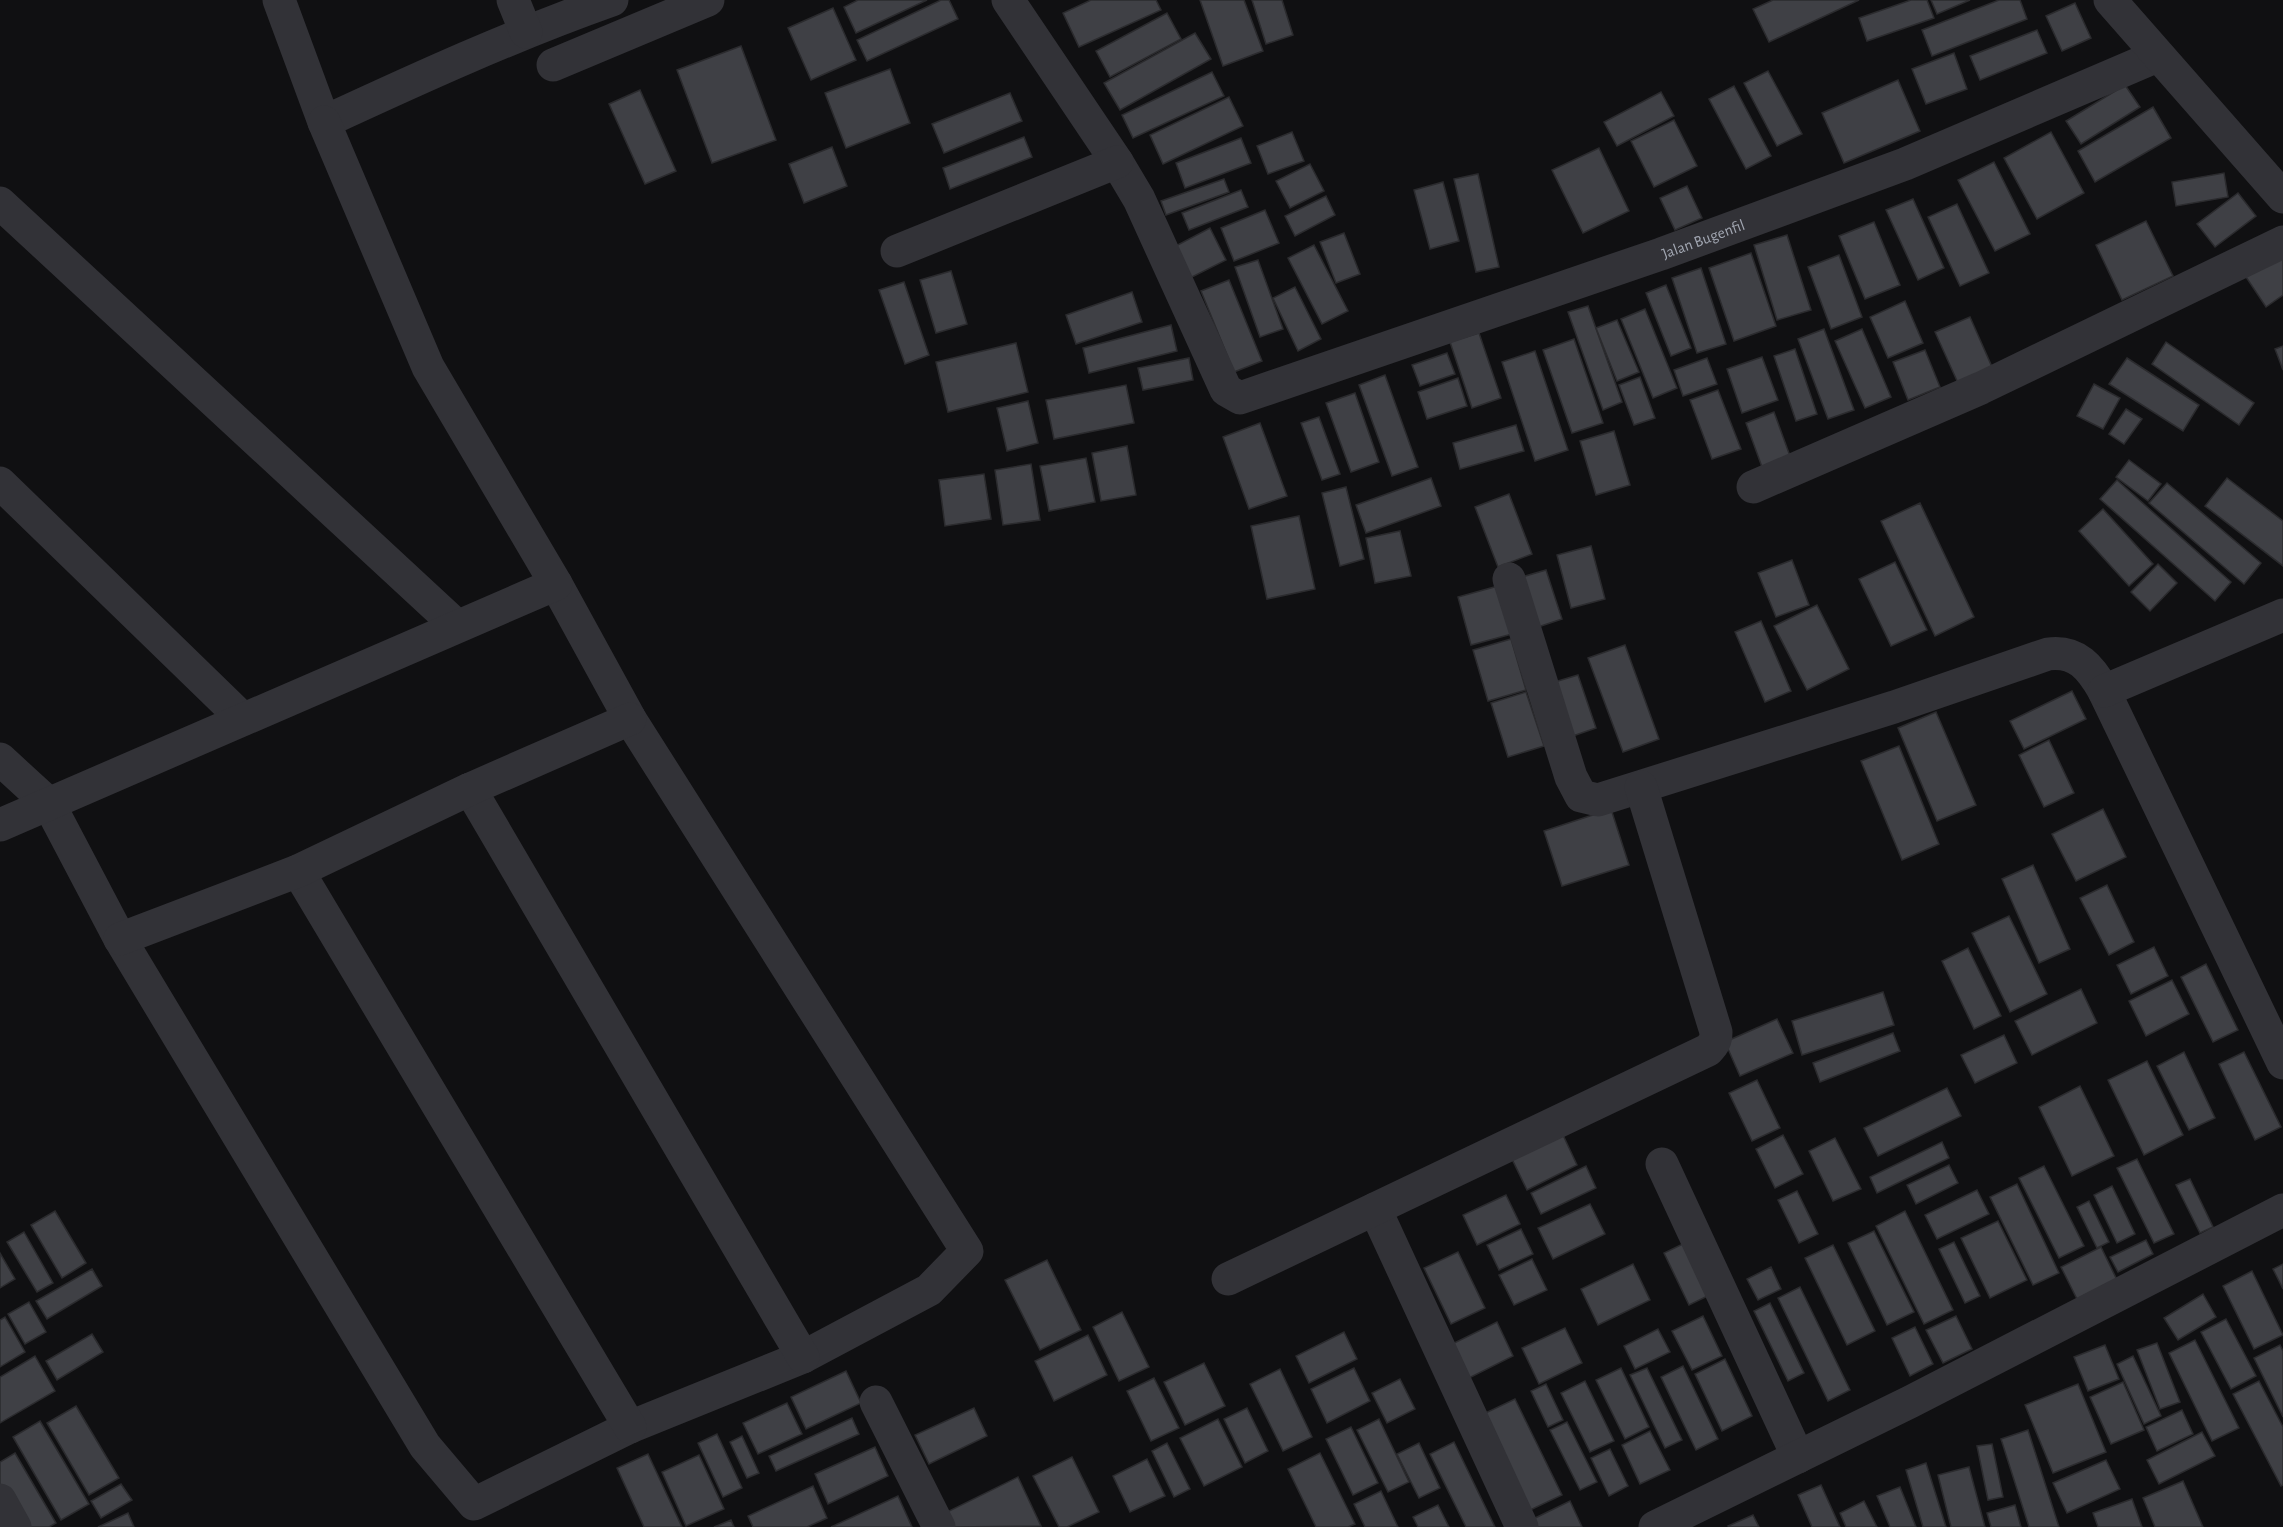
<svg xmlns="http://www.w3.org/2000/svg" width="2283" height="1527" font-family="'Alegreya Sans',sans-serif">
<rect width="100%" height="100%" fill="#101012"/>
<!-- building -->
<g fill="#3f4045" stroke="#2b2b2e" stroke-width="1.5">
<polygon points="858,0 927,0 856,33 844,7"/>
<polygon points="941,0 949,0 958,19 867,61 857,40"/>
<polygon points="1091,0 1156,0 1161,10 1079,47 1063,13"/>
<polygon points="1200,0 1244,0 1263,51 1223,66"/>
<polygon points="1252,0 1282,0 1293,35 1266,44"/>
<polygon points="1773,0 1859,0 1769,42 1753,9"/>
<polygon points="1911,0 1927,0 1934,18 1867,41 1859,18"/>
<polygon points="1931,0 1970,0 1937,14"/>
<polygon points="1999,0 2020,0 2027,19 1932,56 1922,30"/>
<polygon points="2075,3 2091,38 2062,51 2046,16"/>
<polygon points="833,8 856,60 811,80 788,28"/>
<polygon points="1167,13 1181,39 1110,77 1096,51"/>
<polygon points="2037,30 2047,53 1980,80 1970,56"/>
<polygon points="1195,33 1211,59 1120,110 1104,83"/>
<polygon points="741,46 776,140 712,163 677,70"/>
<polygon points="1954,53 1967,89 1926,104 1912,69"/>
<polygon points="890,69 910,123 846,148 825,93"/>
<polygon points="1768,71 1802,134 1777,146 1744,83"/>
<polygon points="1212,72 1224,96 1133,138 1122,115"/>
<polygon points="1898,80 1920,131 1844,163 1822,113"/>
<polygon points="2125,85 2140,107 2081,144 2066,121"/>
<polygon points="1734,86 1771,156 1746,169 1709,99"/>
<polygon points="640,90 676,171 645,184 609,104"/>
<polygon points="1661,92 1674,116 1617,146 1604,122"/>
<polygon points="1010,93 1022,121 944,153 932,124"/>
<polygon points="1229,97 1243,126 1163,164 1150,135"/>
<polygon points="2153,107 2171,138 2095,182 2078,151"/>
<polygon points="1674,120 1697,166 1654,187 1631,141"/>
<polygon points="1292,132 1304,161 1268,174 1257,146"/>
<polygon points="2051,132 2084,193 2037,219 2004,158"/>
<polygon points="1024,137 1032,157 950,189 943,168"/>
<polygon points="1241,138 1251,163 1185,188 1176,163"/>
<polygon points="832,147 847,186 804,203 789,164"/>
<polygon points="1599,148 1629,211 1583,233 1552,170"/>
<polygon points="1994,162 2030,234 1995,251 1958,180"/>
<polygon points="1310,164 1324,191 1290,208 1276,181"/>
<polygon points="2224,173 2228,197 2176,206 2172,182"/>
<polygon points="1478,174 1499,267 1476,272 1454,179"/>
<polygon points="1224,179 1229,192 1166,215 1161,201"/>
<polygon points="1443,182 1459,241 1430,249 1414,190"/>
<polygon points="1687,186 1702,218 1675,230 1660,198"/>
<polygon points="1241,190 1248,207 1189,230 1182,213"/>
<polygon points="2238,193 2256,216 2215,247 2197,224"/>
<polygon points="1326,196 1335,215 1295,236 1285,216"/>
<polygon points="1913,199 1944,268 1918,280 1886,210"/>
<polygon points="1957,204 1989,273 1960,286 1928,217"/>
<polygon points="1265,210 1279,243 1234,261 1221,228"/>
<polygon points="2146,221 2173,276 2122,300 2096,245"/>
<polygon points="1874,222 1900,285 1865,299 1839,236"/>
<polygon points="1210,228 1226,260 1184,281 1168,250"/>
<polygon points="1344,233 1360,274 1336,283 1320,242"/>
<polygon points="1787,235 1811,310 1777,320 1754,245"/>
<polygon points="1314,245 1348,311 1322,324 1288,258"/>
<polygon points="2283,252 2283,295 2266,307 2246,277"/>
<polygon points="1751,253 1776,326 1734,341 1709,268"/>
<polygon points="1839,255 1862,317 1831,329 1808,267"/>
<polygon points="1258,260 1283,329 1260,337 1235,267"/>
<polygon points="1701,268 1726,344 1697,353 1672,278"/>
<polygon points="951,271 967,324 936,333 920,280"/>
<polygon points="1229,280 1262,361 1234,372 1201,291"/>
<polygon points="904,282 929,355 905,364 879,290"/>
<polygon points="1666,285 1691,348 1671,356 1646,293"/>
<polygon points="1295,287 1321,339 1298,351 1273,298"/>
<polygon points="1132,292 1142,322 1076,344 1066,315"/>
<polygon points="1905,301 1923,343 1888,358 1870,317"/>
<polygon points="1588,306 1622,402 1603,410 1568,312"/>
<polygon points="1645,309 1677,388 1653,398 1621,319"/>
<polygon points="1970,317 1992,367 1958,383 1935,332"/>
<polygon points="1617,320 1639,372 1617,381 1596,328"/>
<polygon points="1171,325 1177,351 1089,373 1083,348"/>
<polygon points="1824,329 1854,410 1828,419 1798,339"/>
<polygon points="1862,329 1891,397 1865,408 1835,341"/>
<polygon points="1479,333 1501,398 1472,408 1450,342"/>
<polygon points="1574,339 1603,423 1572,433 1543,350"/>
<polygon points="2166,342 2254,403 2239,425 2152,364"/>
<polygon points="1016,343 1028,392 948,412 936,362"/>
<polygon points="2283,346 2283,370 2275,349"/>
<polygon points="1795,349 1817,414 1796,421 1774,356"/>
<polygon points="1925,350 1940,387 1908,400 1893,362"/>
<polygon points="1535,351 1568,450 1535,461 1502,362"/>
<polygon points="1447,353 1455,374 1420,386 1412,365"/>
<polygon points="1762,357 1778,400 1742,413 1727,369"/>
<polygon points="1189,358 1193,380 1143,390 1138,368"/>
<polygon points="1707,358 1717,384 1683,396 1674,370"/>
<polygon points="2127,358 2199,405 2183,431 2109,384"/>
<polygon points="1385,375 1418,467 1392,476 1359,385"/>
<polygon points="1640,377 1655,418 1634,425 1619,385"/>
<polygon points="1458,378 1467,406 1427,419 1418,392"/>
<polygon points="2094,384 2120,398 2103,429 2077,416"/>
<polygon points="1126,385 1134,423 1054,439 1046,400"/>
<polygon points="1718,390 1741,449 1712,459 1690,400"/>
<polygon points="1355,393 1379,462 1351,472 1326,403"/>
<polygon points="1028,401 1038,443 1007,451 997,408"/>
<polygon points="2126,409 2142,419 2124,444 2109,434"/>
<polygon points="1774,412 1790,456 1762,467 1746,423"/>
<polygon points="1319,417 1340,474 1322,480 1301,423"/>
<polygon points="1260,423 1287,496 1249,509 1223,437"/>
<polygon points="1516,425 1524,451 1460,469 1453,443"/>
<polygon points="1614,431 1630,485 1596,495 1580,441"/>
<polygon points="1127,446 1136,495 1101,501 1092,453"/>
<polygon points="1086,458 1095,502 1049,511 1040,466"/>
<polygon points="2129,460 2161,484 2148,501 2116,477"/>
<polygon points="1031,464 1040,520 1003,525 995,470"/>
<polygon points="984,474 991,519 945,526 939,480"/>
<polygon points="1431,478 1441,506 1366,533 1356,505"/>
<polygon points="2227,478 2283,521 2283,566 2205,506"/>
<polygon points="2117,480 2231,582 2215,601 2100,499"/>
<polygon points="2167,483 2261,563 2244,584 2149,503"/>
<polygon points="1346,487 1364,559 1340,566 1322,493"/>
<polygon points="1509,494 1532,554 1498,567 1475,507"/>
<polygon points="1920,503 1974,617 1935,636 1881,521"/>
<polygon points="2103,509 2153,564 2129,586 2079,531"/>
<polygon points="1299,516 1315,589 1267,599 1251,526"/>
<polygon points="1400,531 1411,576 1375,583 1366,538"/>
<polygon points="1591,546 1605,599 1571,608 1557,555"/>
<polygon points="1792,560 1809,605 1776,617 1758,573"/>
<polygon points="1895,562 1927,630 1891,646 1859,579"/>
<polygon points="2158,564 2177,583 2150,611 2131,592"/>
<polygon points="1546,570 1562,619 1532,629 1515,579"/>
<polygon points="1498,586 1512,634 1471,645 1458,597"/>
<polygon points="1817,605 1849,669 1807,690 1774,626"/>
<polygon points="1761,621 1791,691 1765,702 1735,632"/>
<polygon points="1511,639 1526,690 1488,701 1473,650"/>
<polygon points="1625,645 1659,739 1623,752 1588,658"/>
<polygon points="1578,675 1596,728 1567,738 1548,684"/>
<polygon points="2072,691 2086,719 2024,749 2010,721"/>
<polygon points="1526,692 1544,746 1508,757 1491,703"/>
<polygon points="1936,712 1976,805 1937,821 1898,728"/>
<polygon points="2049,740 2074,793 2044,807 2019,755"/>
<polygon points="1899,746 1939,844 1902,860 1861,761"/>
<polygon points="1611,809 1629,865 1562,886 1544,831"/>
<polygon points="2103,809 2126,857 2076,881 2052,834"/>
<polygon points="2033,865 2070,949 2039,963 2002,879"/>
<polygon points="2107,885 2134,942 2109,955 2080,898"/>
<polygon points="2009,916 2047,994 2010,1012 1972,933"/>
<polygon points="2154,947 2168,976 2131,994 2117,965"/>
<polygon points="1968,948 2001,1016 1974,1029 1942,961"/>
<polygon points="2206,964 2238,1030 2213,1042 2181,977"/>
<polygon points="2172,980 2189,1014 2146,1036 2129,1001"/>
<polygon points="2081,989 2097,1023 2032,1055 2015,1021"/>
<polygon points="1883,992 1894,1025 1802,1055 1792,1021"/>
<polygon points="1777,1019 1793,1053 1740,1076 1725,1042"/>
<polygon points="1893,1033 1900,1051 1820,1082 1813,1063"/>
<polygon points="2004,1035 2017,1063 1975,1083 1961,1055"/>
<polygon points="2184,1052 2215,1118 2189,1130 2157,1066"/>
<polygon points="2244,1052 2281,1127 2255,1140 2219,1064"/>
<polygon points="2147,1061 2183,1135 2144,1155 2108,1080"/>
<polygon points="1757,1080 1780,1128 1752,1141 1729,1093"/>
<polygon points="2080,1086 2114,1156 2072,1176 2039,1107"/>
<polygon points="1947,1088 1961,1116 1878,1156 1864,1128"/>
<polygon points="1563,1135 1577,1165 1527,1190 1512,1159"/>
<polygon points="1783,1135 1803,1174 1775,1188 1756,1149"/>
<polygon points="1835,1138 1861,1189 1833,1201 1809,1151"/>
<polygon points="1942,1142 1949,1158 1877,1193 1870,1177"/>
<polygon points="2137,1159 2174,1234 2154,1243 2117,1168"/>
<polygon points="1949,1165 1958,1183 1916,1204 1907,1185"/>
<polygon points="1586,1166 1596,1188 1541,1214 1531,1193"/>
<polygon points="2044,1166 2084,1246 2059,1258 2019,1178"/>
<polygon points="2190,1179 2213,1227 2200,1233 2176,1185"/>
<polygon points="2017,1184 2059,1273 2033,1285 1990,1197"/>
<polygon points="2112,1186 2135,1234 2117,1243 2094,1195"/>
<polygon points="1977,1190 1989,1214 1937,1239 1925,1215"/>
<polygon points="1797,1191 1818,1234 1799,1243 1778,1200"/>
<polygon points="1506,1195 1520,1224 1477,1245 1463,1215"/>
<polygon points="2089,1201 2109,1242 2097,1248 2077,1207"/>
<polygon points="1590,1204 1605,1234 1553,1259 1538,1228"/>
<polygon points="55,1211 86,1263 62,1278 31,1225"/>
<polygon points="1905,1211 1953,1310 1924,1324 1876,1226"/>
<polygon points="1998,1221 2027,1280 1990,1298 1961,1238"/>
<polygon points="1521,1229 1533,1254 1499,1270 1487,1245"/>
<polygon points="1874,1231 1914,1312 1887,1325 1848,1243"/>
<polygon points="24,1232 53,1283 37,1292 7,1242"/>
<polygon points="1691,1240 1716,1292 1689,1305 1664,1253"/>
<polygon points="2146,1240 2153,1254 2118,1272 2110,1257"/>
<polygon points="1954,1242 1980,1296 1965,1303 1939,1249"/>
<polygon points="1833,1245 1875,1331 1847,1345 1805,1258"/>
<polygon points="2101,1247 2117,1280 2077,1299 2061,1267"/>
<polygon points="1458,1252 1485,1308 1451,1324 1424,1268"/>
<polygon points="0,1253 15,1279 0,1288"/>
<polygon points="1532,1259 1547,1290 1514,1305 1499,1275"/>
<polygon points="1047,1260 1081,1330 1040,1350 1005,1280"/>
<polygon points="1633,1264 1650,1300 1598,1325 1581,1289"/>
<polygon points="2283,1264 2283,1289 2273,1269"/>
<polygon points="1771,1267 1781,1289 1758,1300 1747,1279"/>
<polygon points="92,1269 102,1286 47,1319 36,1301"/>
<polygon points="2252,1271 2283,1335 2254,1349 2223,1286"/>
<polygon points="1800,1287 1850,1390 1828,1401 1778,1298"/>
<polygon points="2203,1294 2216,1317 2178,1340 2164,1318"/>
<polygon points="29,1302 46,1332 25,1344 8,1314"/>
<polygon points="1770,1303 1804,1373 1788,1381 1754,1311"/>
<polygon points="1122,1312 1149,1367 1119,1381 1093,1327"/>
<polygon points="1703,1316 1722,1356 1692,1370 1672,1331"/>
<polygon points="1956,1316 1972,1349 1943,1363 1926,1330"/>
<polygon points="5,1317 25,1352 0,1367 0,1320"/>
<polygon points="2226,1319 2256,1376 2231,1389 2201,1332"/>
<polygon points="1497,1322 1513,1356 1465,1380 1448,1346"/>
<polygon points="1915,1327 1933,1364 1910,1376 1892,1338"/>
<polygon points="1565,1328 1582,1363 1539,1384 1522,1348"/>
<polygon points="1658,1329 1670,1352 1635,1369 1624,1346"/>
<polygon points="1344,1332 1357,1359 1309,1383 1296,1356"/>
<polygon points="92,1334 103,1352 57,1380 46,1361"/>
<polygon points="1088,1335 1107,1375 1054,1401 1035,1361"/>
<polygon points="2195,1340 2239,1428 2212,1441 2169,1353"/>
<polygon points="2157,1343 2180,1402 2160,1409 2137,1350"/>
<polygon points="2105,1345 2119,1379 2088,1391 2074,1357"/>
<polygon points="2280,1345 2283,1351 2283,1417 2254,1358"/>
<polygon points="35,1356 55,1391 0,1423 0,1377"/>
<polygon points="2133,1356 2161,1416 2144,1424 2117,1364"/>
<polygon points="1725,1359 1752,1416 1722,1431 1695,1374"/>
<polygon points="1204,1363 1225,1406 1185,1425 1164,1382"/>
<polygon points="1683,1366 1718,1439 1696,1450 1661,1377"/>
<polygon points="1354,1368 1370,1401 1327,1423 1311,1389"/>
<polygon points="1621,1368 1649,1427 1625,1439 1596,1380"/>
<polygon points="1647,1368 1682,1440 1665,1448 1630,1375"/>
<polygon points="1280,1369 1312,1437 1283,1451 1250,1384"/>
<polygon points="846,1371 861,1403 806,1429 791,1397"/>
<polygon points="1154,1378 1179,1428 1151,1441 1127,1391"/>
<polygon points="1400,1379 1415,1409 1387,1423 1372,1393"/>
<polygon points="1585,1381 1614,1441 1590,1452 1561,1393"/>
<polygon points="2259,1381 2283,1427 2283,1485 2281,1486 2233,1394"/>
<polygon points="2123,1382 2144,1430 2111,1444 2090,1397"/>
<polygon points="1546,1384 1563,1420 1548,1427 1531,1391"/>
<polygon points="2078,1384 2106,1452 2053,1473 2025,1405"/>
<polygon points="1515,1399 1562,1495 1526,1512 1479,1416"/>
<polygon points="787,1403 802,1434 758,1454 743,1423"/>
<polygon points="76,1406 119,1478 89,1495 47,1423"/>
<polygon points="974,1408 987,1436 929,1464 915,1435"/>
<polygon points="1247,1408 1268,1451 1245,1463 1224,1419"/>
<polygon points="2182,1410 2193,1434 2157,1451 2146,1427"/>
<polygon points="852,1418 859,1434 776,1471 769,1456"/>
<polygon points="1218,1419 1242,1467 1204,1486 1180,1438"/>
<polygon points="1379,1419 1409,1482 1388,1492 1357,1430"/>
<polygon points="40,1421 89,1504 61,1520 13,1437"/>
<polygon points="1567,1422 1597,1482 1580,1490 1550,1430"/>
<polygon points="1351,1427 1378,1483 1353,1495 1326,1439"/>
<polygon points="2028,1430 2059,1527 2029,1527 2001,1439"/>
<polygon points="1650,1431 1670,1470 1640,1484 1622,1445"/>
<polygon points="2202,1432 2215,1456 2159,1484 2147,1460"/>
<polygon points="717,1434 742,1488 723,1497 698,1443"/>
<polygon points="742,1436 759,1473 747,1478 730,1442"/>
<polygon points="1454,1442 1495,1527 1466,1527 1430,1454"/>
<polygon points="1167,1443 1190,1489 1174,1497 1152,1451"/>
<polygon points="1419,1443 1440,1488 1419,1498 1397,1454"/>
<polygon points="1992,1444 2003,1497 1988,1500 1977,1446"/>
<polygon points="875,1447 888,1476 828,1504 815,1474"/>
<polygon points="1610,1449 1628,1486 1609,1496 1591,1458"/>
<polygon points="15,1453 56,1523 49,1527 23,1527 0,1488 0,1462"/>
<polygon points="1320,1453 1355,1524 1348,1527 1316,1527 1288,1469"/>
<polygon points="648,1454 682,1527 644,1527 617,1468"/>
<polygon points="699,1455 724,1509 686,1526 662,1472"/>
<polygon points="1072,1457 1099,1512 1067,1527 1059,1527 1033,1476"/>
<polygon points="1147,1459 1165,1496 1130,1512 1113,1476"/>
<polygon points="2106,1460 2120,1489 2067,1513 2053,1483"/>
<polygon points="1926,1463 1946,1527 1923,1527 1906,1470"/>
<polygon points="1969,1467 1985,1527 1951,1527 1938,1475"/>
<polygon points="1018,1477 1041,1526 951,1527 945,1513"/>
<polygon points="2183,1481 2203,1527 2155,1527 2143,1498"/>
<polygon points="121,1484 132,1500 101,1518 91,1501"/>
<polygon points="1821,1485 1840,1527 1812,1527 1798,1495"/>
<polygon points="813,1486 827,1518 807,1527 753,1527 748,1516"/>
<polygon points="1900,1487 1916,1527 1890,1527 1877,1496"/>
<polygon points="1381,1491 1398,1527 1365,1527 1354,1504"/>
<polygon points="898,1496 912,1527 831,1527"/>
<polygon points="2132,1499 2142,1527 2098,1527 2093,1513"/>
<polygon points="1570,1501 1582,1527 1531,1527 1529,1521"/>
<polygon points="1864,1501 1877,1527 1846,1527 1840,1513"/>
<polygon points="1438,1505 1449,1527 1418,1527 1413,1517"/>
<polygon points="2015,1505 2021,1527 1991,1527 1987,1513"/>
<polygon points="128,1513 134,1527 98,1527"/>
<polygon points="1753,1515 1759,1527 1729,1527 1728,1526"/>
<polygon points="731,1520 734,1527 714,1527"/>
</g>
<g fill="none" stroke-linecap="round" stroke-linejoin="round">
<!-- minor -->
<g stroke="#323237" stroke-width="33">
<path d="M279,0L324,122C419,78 513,35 612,0"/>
<polyline points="513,0 526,32"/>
<path id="s1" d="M1008,0L1117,162L1139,199L1226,390L1240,398L1661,254L1905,164L2157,56"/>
<polyline points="553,65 708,0"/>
<polyline points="0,203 457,626"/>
<polyline points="897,251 1117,162"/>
<polyline points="0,483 243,719"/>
<polyline points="1753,487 1981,388 2283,242"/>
<path d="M1509,579L1571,777L1581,796L1598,800L1894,707L2048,654C2077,650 2091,668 2104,691L2283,1063"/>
<polyline points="2104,691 2283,615"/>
<polyline points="0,759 49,804 120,939 425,1446 474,1504 630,1427 803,1357 929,1290 967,1251 630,719 556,584"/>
<polyline points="470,789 803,1357"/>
<polyline points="0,825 556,584 428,367 324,122"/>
<polyline points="298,871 630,1427"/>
<polyline points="120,939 298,871 470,789 630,719"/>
<polyline points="1662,1164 1798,1457"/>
<polyline points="1375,1209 1522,1527"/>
<path d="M1228,1279L1708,1050C1714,1044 1716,1040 1716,1032L1641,787"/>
<polyline points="876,1402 939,1527"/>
<polyline points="0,1500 15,1527"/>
<polyline points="1655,1527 1910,1402 2283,1210"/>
</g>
<!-- tertiary -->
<polyline stroke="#323237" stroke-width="33" points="2110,0 2283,197"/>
</g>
<g text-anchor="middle" stroke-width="4.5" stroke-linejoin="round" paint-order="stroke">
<!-- street labels -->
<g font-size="16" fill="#a2a7b2" stroke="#0c0b0d">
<text dy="6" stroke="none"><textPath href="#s1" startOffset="954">Jalan Bugenfil</textPath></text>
</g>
</g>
</svg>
